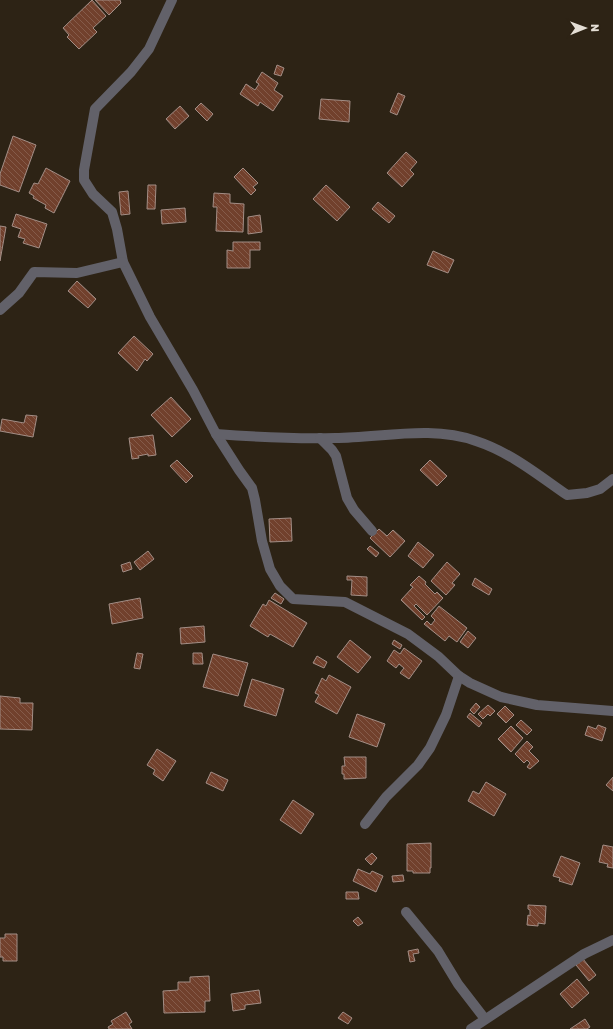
<svg xmlns="http://www.w3.org/2000/svg" width="613" height="1029" font-family="Rubik,sans-serif">
<defs>
<pattern id="building-back-hatch" width="6" height="6" patternUnits="userSpaceOnUse"><rect width="6" height="6" fill="#71402c"/><path d="M-1 5l2 2M0 0l6 6M5-1l2 2" fill="none" stroke="#855b4a"/></pattern>
</defs>
<rect width="100%" height="100%" fill="#2d2315"/>
<!-- building -->
<g fill="url(#building-back-hatch)" stroke="#a38e86">
<polygon points="92,0 106,16 93,28 97,32 79,49 67,37 69,35 63,28"/>
<polygon points="95,0 120,0 121,3 109,15"/>
<polygon points="277,65 284,68 281,76 274,74"/>
<polygon points="262,72 278,83 274,90 283,96 273,111 260,102 258,106 240,94 246,84 255,90 259,84 256,82"/>
<polygon points="398,93 405,96 397,115 390,112"/>
<polygon points="321,99 350,101 349,122 319,119"/>
<polygon points="201,103 213,114 207,121 195,109"/>
<polygon points="180,106 189,116 175,129 166,119"/>
<polygon points="13,136 36,145 19,192 0,185 0,174"/>
<polygon points="406,152 417,162 410,170 414,174 402,187 387,173"/>
<polygon points="46,168 70,181 54,213 45,208 46,205 33,198 34,196 29,193 34,183 38,184"/>
<polygon points="243,168 258,183 253,187 256,190 251,195 234,177"/>
<polygon points="148,185 156,185 155,209 147,209"/>
<polygon points="326,185 350,207 337,221 313,199"/>
<polygon points="128,191 130,214 121,215 119,192"/>
<polygon points="214,193 230,194 230,203 244,204 243,232 216,231 217,207 213,207"/>
<polygon points="378,202 395,216 389,223 372,209"/>
<polygon points="185,208 186,222 162,224 161,210"/>
<polygon points="16,214 47,224 39,248 23,243 25,239 18,237 21,229 12,226"/>
<polygon points="260,215 262,232 248,234 248,217"/>
<polygon points="0,226 6,227 0,261"/>
<polygon points="233,242 260,242 260,250 250,250 250,268 227,268 227,250 233,251"/>
<polygon points="433,251 454,260 448,273 427,265"/>
<polygon points="77,281 96,299 88,308 68,291"/>
<polygon points="134,336 153,354 147,361 145,359 137,371 118,353"/>
<polygon points="171,397 191,419 172,437 151,415"/>
<polygon points="26,415 37,416 33,437 0,431 2,419 24,423"/>
<polygon points="153,435 156,455 148,456 148,454 138,456 139,458 132,459 129,438"/>
<polygon points="177,460 193,476 186,483 170,466"/>
<polygon points="430,460 447,476 437,486 420,470"/>
<polygon points="291,518 292,541 270,542 269,519"/>
<polygon points="379,529 387,536 393,530 405,541 390,557 370,538"/>
<polygon points="418,542 434,555 423,568 408,556"/>
<polygon points="370,546 379,553 376,557 367,549"/>
<polygon points="148,551 154,559 140,570 134,562"/>
<polygon points="130,562 132,569 123,572 121,565"/>
<polygon points="447,562 460,574 452,583 455,585 446,595 431,581"/>
<polygon points="347,576 367,577 367,596 351,595 352,580 347,580"/>
<polygon points="419,576 426,582 425,584 435,594 437,592 443,598 427,615 416,604 414,606 425,617 422,620 401,600 413,587 410,585"/>
<polygon points="475,578 492,589 489,595 472,585"/>
<polygon points="275,593 284,599 281,604 271,598"/>
<polygon points="140,598 143,618 112,624 109,604"/>
<polygon points="269,600 307,623 293,647 270,634 268,637 250,626 263,604 266,606"/>
<polygon points="439,606 467,628 457,642 449,636 445,641 424,624 427,621 431,625 435,620 431,616"/>
<polygon points="204,626 205,642 181,644 180,628"/>
<polygon points="468,631 476,638 468,648 460,642"/>
<polygon points="350,640 371,657 358,673 337,657"/>
<polygon points="394,640 402,645 400,649 392,644"/>
<polygon points="404,648 422,661 409,679 400,673 404,668 399,664 396,668 387,661 394,650 400,654"/>
<polygon points="137,653 143,654 140,669 134,668"/>
<polygon points="193,653 202,653 203,664 193,664"/>
<polygon points="213,654 248,663 238,696 203,687"/>
<polygon points="317,656 327,662 324,668 313,663"/>
<polygon points="329,675 351,687 337,714 315,702 319,695 315,693 322,678 326,681"/>
<polygon points="252,679 284,689 276,716 244,706"/>
<polygon points="0,696 20,698 20,703 33,703 32,730 0,729"/>
<polygon points="476,703 480,707 474,714 470,710"/>
<polygon points="488,705 495,711 490,716 488,714 483,719 478,714"/>
<polygon points="505,706 514,715 506,723 497,714"/>
<polygon points="470,713 482,723 479,727 467,717"/>
<polygon points="357,714 385,724 377,747 349,737"/>
<polygon points="521,720 532,730 527,735 516,725"/>
<polygon points="598,725 606,728 602,741 585,735 588,726 596,729"/>
<polygon points="511,726 523,738 511,752 498,739"/>
<polygon points="527,741 533,747 529,751 539,761 530,769 527,767 530,763 527,760 524,763 515,754"/>
<polygon points="157,749 176,761 163,781 153,774 155,770 147,765"/>
<polygon points="344,757 366,757 366,778 344,779 344,774 342,774 342,766 345,766"/>
<polygon points="211,772 228,780 223,791 206,783"/>
<polygon points="613,777 613,791 606,785"/>
<polygon points="486,782 506,794 494,816 468,801 473,791 479,794"/>
<polygon points="293,800 314,814 301,834 280,820"/>
<polygon points="431,843 431,868 430,868 430,873 413,873 413,871 407,871 407,844"/>
<polygon points="603,845 613,847 613,868 607,867 608,864 599,862"/>
<polygon points="372,853 377,858 371,865 365,859"/>
<polygon points="561,856 580,863 572,885 559,881 560,878 553,876"/>
<polygon points="358,869 370,874 372,871 383,876 376,892 353,881"/>
<polygon points="403,875 404,881 393,882 392,876"/>
<polygon points="346,892 358,892 359,899 346,899"/>
<polygon points="528,905 546,906 545,924 538,923 538,926 527,925 528,915 530,916 530,910 528,909"/>
<polygon points="358,917 363,923 358,926 353,921"/>
<polygon points="5,934 17,934 17,961 3,961 3,957 0,957 0,938 5,938"/>
<polygon points="418,949 419,953 413,954 415,961 410,962 408,951"/>
<polygon points="583,959 596,975 589,981 576,965"/>
<polygon points="209,976 210,1001 205,1001 205,1012 164,1013 163,991 178,990 178,982 190,982 190,977"/>
<polygon points="577,979 589,993 572,1008 560,994"/>
<polygon points="259,990 261,1003 245,1005 245,1009 233,1011 231,994"/>
<polygon points="126,1012 132,1022 129,1024 132,1029 109,1029 108,1027 113,1024 111,1021"/>
<polygon points="343,1012 352,1018 348,1024 338,1018"/>
<polygon points="585,1019 590,1027 587,1029 570,1029"/>
</g>
<g fill="none" stroke-linecap="round" stroke-linejoin="round">
<!-- minor -->
<g stroke="#626169" stroke-width="10">
<polyline points="172,0 149,49 131,72 95,109 84,170 84,180 93,194 112,212 117,229 123,262 150,317 193,390 216,434 239,470 252,488 255,500 262,541 270,569 280,586 293,599 345,602 408,634 439,657 459,676 470,683 501,697 537,705 613,711"/>
<polyline points="0,310 19,293 34,272 77,273 123,262"/>
<path d="M216,434C256,437 295,439 335,438C381,438 431,425 476,441C510,452 538,475 567,495L587,493L600,489L613,479"/>
<polyline points="320,438 332,450 336,456 347,498 354,510 372,531"/>
<polyline points="365,824 386,797 418,765 430,748 446,715 459,676"/>
<polyline points="406,912 438,951 458,984 485,1019"/>
<polyline points="471,1029 584,954 613,940"/>
</g>
</g>
<!-- north arrow -->
<g transform="translate(585 28) rotate(89)" stroke="#2d2315" stroke-width="3" paint-order="stroke">
<path d="M0-3L7 15L0 10L-7 15Z" fill="#e4ded5"/>
<text y="-6" font-size="11" font-weight="bold" text-anchor="middle" fill="#e4ded5">N</text>
</g>
</svg>
